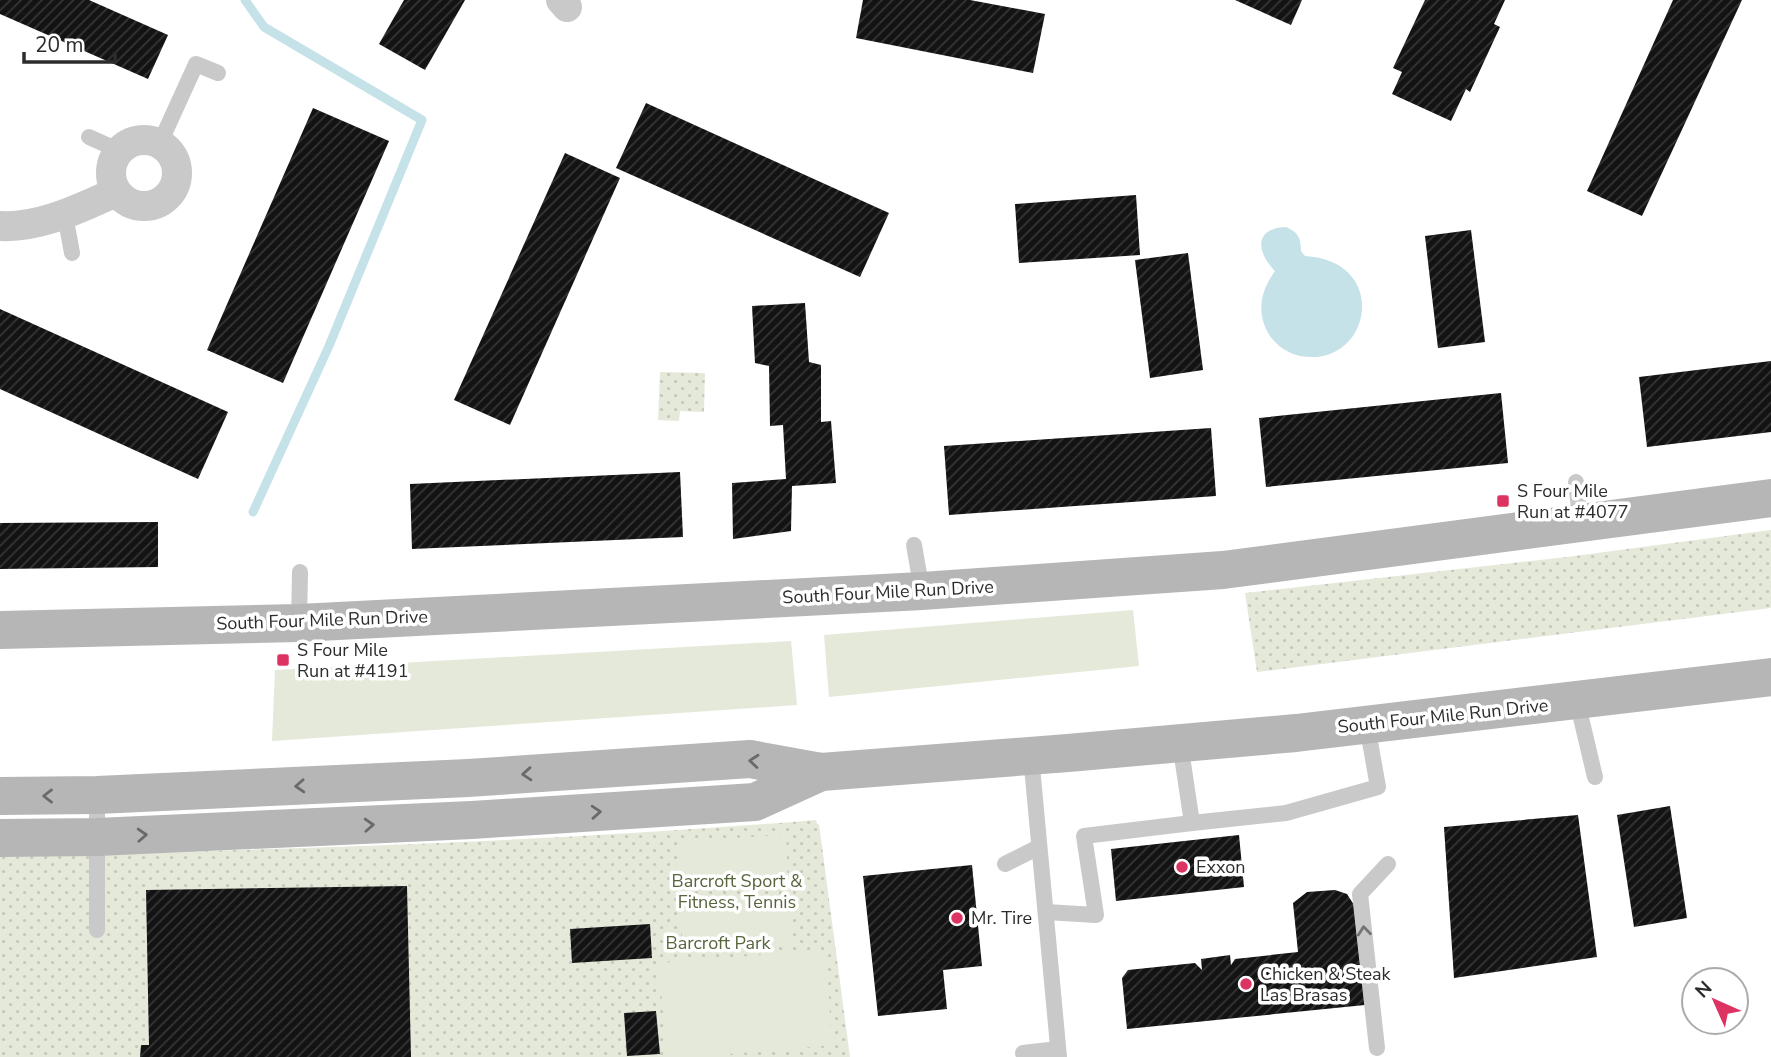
<svg xmlns="http://www.w3.org/2000/svg" width="1771" height="1057" font-family="'Nunito Sans',sans-serif">
<defs>
<pattern id="grass-dots" width="8" height="8" patternUnits="userSpaceOnUse" patternTransform="scale(1.75)"><rect width="8" height="8" fill="#e5e9d9"/><path d="M2 2h.1M6 6h.1" fill="none" stroke="#c5c8ba" stroke-width="1.8" stroke-linecap="round"/></pattern>
<pattern id="building-hatch" width="6" height="6" patternUnits="userSpaceOnUse" patternTransform="scale(1.75)"><rect width="6" height="6" fill="#131313"/><path d="M-1 1l2-2M0 6l6-6M5 7l2-2" fill="none" stroke="#363636"/></pattern>
</defs>
<rect width="100%" height="100%" fill="#fff"/>
<!-- grass -->
<g fill="url(#grass-dots)">
<polygon points="660,372 705,373 704,412 680,411 679,421 658,420"/>
<polygon points="1771,530 1771,608 1257,672 1245,593 1567,557"/>
<path d="M816,820L817,824H819L850,1057H0V855C272,851 545,842 816,820Z"/>
</g>
<!-- garden -->
<g fill="#e5e9d9">
<polygon points="1133,610 1139,666 829,697 824,635"/>
<polygon points="791,641 797,705 272,741 275,670"/>
<polygon points="786,835 788,886 680,892 677,841"/>
<polygon points="789,896 792,946 683,953 680,902"/>
<polygon points="826,950 832,1045 694,1057 668,1057 658,963"/>
</g>
<!-- water -->
<path fill="#c6e2e9" d="M1286,227C1298,232 1301,238 1301,251L1305,256C1392,261 1371,369 1300,356C1286,353 1273,343 1267,331C1256,309 1262,289 1275,271C1256,252 1254,228 1286,227Z"/>
<g fill="none" stroke-linecap="round" stroke-linejoin="round">
<!-- stream -->
<polyline stroke="#c6e2e9" stroke-width="9" points="245,0 264,27 422,120 329,346 253,512"/>
</g>
<!-- building -->
<g fill="url(#building-hatch)">
<polygon points="0,0 89,0 168,35 148,79 0,14"/>
<polygon points="404,0 465,0 425,70 379,44"/>
<polygon points="863,0 970,0 1045,14 1033,73 856,38"/>
<polygon points="1235,0 1302,0 1291,25"/>
<polygon points="1425,0 1505,0 1494,24 1500,27 1470,92 1466,89 1451,121 1392,94 1402,72 1393,68"/>
<polygon points="1673,0 1742,0 1642,216 1587,191"/>
<polygon points="646,103 889,213 860,277 616,168"/>
<polygon points="313,108 389,141 283,383 207,350"/>
<polygon points="565,153 620,178 510,425 454,400"/>
<polygon points="1136,195 1140,255 1019,263 1015,204"/>
<polygon points="1471,230 1485,342 1438,348 1425,236"/>
<polygon points="1188,253 1203,370 1150,378 1135,260"/>
<polygon points="805,303 809,362 821,365 821,422 831,421 836,483 792,486 791,531 733,539 732,483 786,479 783,425 770,426 769,366 755,363 752,306"/>
<polygon points="0,309 228,412 198,479 0,389"/>
<polygon points="1771,361 1771,432 1647,447 1639,377"/>
<polygon points="1501,393 1508,463 1266,487 1259,418"/>
<polygon points="1211,428 1216,496 949,515 944,446"/>
<polygon points="680,472 683,537 412,549 410,484"/>
<polygon points="158,522 158,567 0,569 0,523"/>
<polygon points="1670,806 1687,918 1634,927 1617,815"/>
<polygon points="1578,815 1597,957 1454,978 1444,827"/>
<polygon points="1239,835 1244,887 1116,901 1111,849"/>
<polygon points="972,865 982,966 943,970 947,1009 878,1016 863,876"/>
<polygon points="407,886 411,1057 140,1057 141,1045 149,1045 146,890"/>
<polygon points="1335,890 1347,894 1354,905 1365,1005 1127,1029 1122,978 1128,970 1195,963 1202,970 1201,959 1230,955 1231,965 1235,959 1298,952 1293,903 1307,892"/>
<polygon points="650,924 652,958 572,963 570,929"/>
<polygon points="656,1011 660,1054 627,1056 624,1013"/>
</g>
<g fill="none" stroke-linecap="round" stroke-linejoin="round">
<!-- lane -->
<g stroke="#c9c9c9" stroke-width="16">
<polyline points="89,137 120,151"/>
<polyline points="160,143 196,64 218,73"/>
<polyline points="65,215 72,253"/>
<polyline points="1576,482 1581,525"/>
<polyline points="914,545 922,591"/>
<polyline points="299,623 300,572"/>
<polyline points="1577,701 1595,777"/>
<polyline points="1180,743 1192,823 1286,813 1378,787 1367,725"/>
<polyline points="1031,756 1059,1057"/>
<polyline points="97,795 97,930"/>
<polyline points="1005,864 1039,847"/>
<polyline points="1046,912 1096,915 1084,836 1192,823"/>
<polyline points="1377,1048 1360,894 1388,864"/>
<polyline points="1023,1053 1058,1049"/>
</g>
<!-- street -->
<g stroke="#c9c9c9" stroke-width="30">
<polyline points="561,0 567,7"/>
<circle cx="144" cy="173" r="33"/>
<path d="M0,226C41,228 80,208 116,192"/>
</g>
<!-- secondary -->
<g stroke="#b6b6b6" stroke-width="38">
<polyline points="0,630 299,623 922,591 1223,570 1771,498"/>
<polyline points="0,796 97,795 468,778 750,759 821,772 1068,753 1296,733 1771,677"/>
<polyline points="0,838 97,837 472,820 755,802 821,772"/>
</g>
</g>
<!-- one-way arrows -->
<defs><path id="oneway-chevron" d="M-2-3.5L2.5 0L-2 3.5" fill="none" stroke-width="1.6" stroke-linecap="round" stroke-linejoin="round" transform="scale(1.75)"/></defs>
<g stroke="#6a6a6a">
<use href="#oneway-chevron" transform="translate(754 761) rotate(-175)"/>
<use href="#oneway-chevron" transform="translate(527 774) rotate(176)"/>
<use href="#oneway-chevron" transform="translate(300 786) rotate(177)"/>
<use href="#oneway-chevron" transform="translate(48 796) rotate(180)"/>
<use href="#oneway-chevron" transform="translate(596 812) rotate(-4)"/>
<use href="#oneway-chevron" transform="translate(369 825) rotate(-3)"/>
<use href="#oneway-chevron" transform="translate(142 835) rotate(-3)"/>
</g>
<use stroke="#737373" href="#oneway-chevron" transform="translate(1364 931) rotate(-96)"/>
<!-- markers -->
<g fill="#dd3362" stroke="#fff" stroke-width="2.5">
<rect x="1496" y="494" width="14" height="14" rx="3.5"/>
<rect x="276" y="653" width="14" height="14" rx="3.5"/>
<circle cx="1182" cy="867" r="7"/>
<circle cx="957" cy="918" r="7"/>
<circle cx="1246" cy="984" r="7"/>
</g>
<g text-anchor="middle" stroke-width="7" stroke-linejoin="round" paint-order="stroke">
<!-- poi labels -->
<g font-size="18" fill="#2c2c2c" stroke="#fff" text-anchor="start">
<text x="1517" y="497">S Four Mile<tspan x="1517" dy="21">Run at #4077</tspan></text>
<text x="297" y="656">S Four Mile<tspan x="297" dy="21">Run at #4191</tspan></text>
<text x="1196" y="873">Exxon</text>
<text x="971" y="924">Mr. Tire</text>
<text x="1260" y="980">Chicken &amp; Steak<tspan x="1260" dy="21">Las Brasas</tspan></text>
</g>
<!-- street labels -->
<g font-size="18" fill="#2c2c2c" stroke="#fff">
<text transform="translate(888 592) rotate(-3)" y="6">South Four Mile Run Drive</text>
<text transform="translate(322 620) rotate(-2)" y="6">South Four Mile Run Drive</text>
<text transform="translate(1443 716) rotate(-6)" y="6">South Four Mile Run Drive</text>
</g>
<!-- park labels -->
<g font-size="18" fill="#57653c" stroke="#fff">
<text x="737" y="887">Barcroft Sport &amp;<tspan x="737" dy="21">Fitness, Tennis</tspan></text>
<text x="718" y="949">Barcroft Park</text>
</g>
</g>
<!-- north arrow -->
<g transform="translate(1715 1001) rotate(315)"><circle r="33" fill="#ffffff" stroke="#ababab" stroke-width="2"/>
<path d="M0-5L12 26L0 18L-12 26Z" fill="#dd3362"/>
<text y="-10" font-size="19" font-weight="bold" text-anchor="middle" fill="#2c2c2c">N</text>
</g>
<!-- scale -->
<path d="M24 52v10h91v-10" fill="none" stroke="#2c2c2c" stroke-width="3.5"/>
<text x="35" y="52" font-size="21" fill="#2c2c2c" stroke="#ffffff" stroke-width="5" paint-order="stroke">20 m</text>
</svg>
